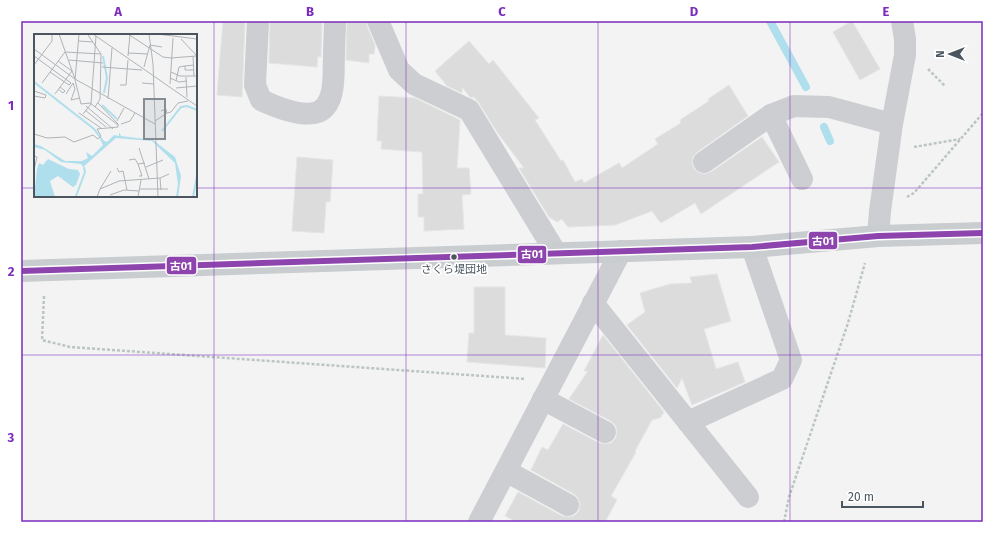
<svg xmlns="http://www.w3.org/2000/svg" width="1004" height="543" font-family="'Fira Sans','Noto Sans JP',sans-serif">
<rect width="100%" height="100%" fill="#f3f3f3"/>
<g fill="none" stroke-linecap="round" stroke-linejoin="round">
<!-- stream -->
<g stroke="#afdfed" stroke-width="8">
<polyline points="770,21 806,87"/>
<polyline points="824,127 830,141"/>
</g>
</g>
<!-- building -->
<g fill="#dcdcdd" stroke="#e4e5e6">
<polygon points="223,21 245,21 242,97 217,95"/>
<polygon points="270,21 322,21 321,57 318,56 317,67 269,63"/>
<polygon points="347,21 366,21 367,26 375,45 374,54 369,54 369,63 346,60"/>
<polygon points="852,21 880,69 860,80 833,32"/>
<polygon points="469,41 489,64 493,60 539,118 535,120 561,161 563,160 575,182 582,179 584,183 619,163 622,168 658,144 655,139 681,123 680,120 709,101 708,99 729,85 748,116 697,152 693,157 692,163 694,169 699,173 705,174 711,172 762,137 779,162 701,214 695,203 661,223 660,221 659,221 652,211 615,225 568,227 562,219 557,222 549,217 519,168 524,168 497,132 479,103 473,96 473,98 470,97 462,87 462,93 447,86 435,71"/>
<polygon points="379,96 415,98 460,120 457,168 469,168 471,194 462,195 464,229 424,231 424,217 418,217 418,194 423,194 422,152 381,149 382,141 377,141"/>
<polygon points="297,157 333,160 330,202 326,202 324,233 292,231"/>
<polygon points="717,274 731,321 704,329 716,369 738,362 745,382 692,405 682,378 677,388 627,325 645,312 640,293 670,284 692,283 690,277"/>
<polygon points="474,287 505,287 505,335 546,338 545,368 467,362 469,333 474,333"/>
<polygon points="603,335 664,412 660,418 652,420 635,451 636,452 611,496 617,500 605,522 517,522 505,516 518,492 562,516 569,517 574,516 579,511 580,504 578,498 574,494 531,470 542,447 548,450 563,424 599,443 606,444 611,443 616,438 617,431 616,426 611,421 569,399 588,371 584,371"/>
</g>
<g fill="none" stroke-linecap="round" stroke-linejoin="round">
<!-- path -->
<g stroke="#bbc6c3" stroke-width="2.5" stroke-dasharray="3 2" stroke-linecap="butt">
<polyline points="928,69 945,86"/>
<polyline points="914,147 960,139"/>
<polyline points="907,197 914,193 983,113"/>
<polyline points="44,296 42,340 70,347 526,379"/>
<polyline points="784,522 789,497 848,323 865,263"/>
</g>
<!-- minor -->
<g stroke="#ccced1" stroke-width="22">
<path d="M258,21L255,85L261,100C276,107 302,118 318,112C337,104 333,71 334,55C334,44 335,32 335,21"/>
<polyline points="378,21 399,70 414,84 469,110 556,253"/>
<polyline points="771,115 802,179"/>
<polyline points="704,162 771,115 794,106 829,107 892,124"/>
<polyline points="878,236 880,211 892,124 905,55 905,39 902,21"/>
<polyline points="593,303 748,497"/>
<polyline points="543,399 605,432"/>
<polyline points="688,422 782,379 791,360 752,247"/>
<polyline points="506,471 568,505"/>
<polyline points="479,522 621,251"/>
</g>
<!-- major -->
<polyline stroke="#c9cdcf" stroke-width="22" points="21,271 752,247 878,236 983,233"/>
<defs>
<polyline id="bus-1" points="21,271 752,247 878,236 983,233"/>
</defs>
<!-- bus-1 casing -->
<use href="#bus-1" stroke="#fff" stroke-width="9"/>
<!-- bus-1 -->
<use href="#bus-1" stroke="#8e44ad" stroke-width="6"/>
</g>
<!-- grid -->
<path fill="none" stroke="#7b2cbf" stroke-width="1" stroke-opacity="0.55" d="M214,21V522M406,21V522M598,21V522M790,21V522M21,188H35M196,188H983M21,355H983"/>
<!-- markers -->
<circle fill="#4a555f" stroke="#fff" stroke-width="1.5" cx="454" cy="257" r="3.5"/>
<g text-anchor="middle" stroke-width="3.5" stroke-linejoin="round" paint-order="stroke">
<!-- bus labels -->
<g font-size="11" fill="#4a555f" stroke="#fff">
<text x="454" y="273">さくら堤団地</text>
</g>
</g>
<!-- overview -->
<g transform="translate(34 34)">
<rect width="163" height="163" fill="#f3f3f3"/>
<path d="M85,98L87,102L119,106L141,123L147,142L144,163H142L144,150L141,129L118,107L82,104L49,133L47,130L27,128L11,116L0,113V110L7,112L31,127H48L54,124L52,118L58,122L69,111L66,105L73,108L80,101L85,102ZM14,125L35,135L44,136L46,140L42,151L39,153L24,142L16,147L21,163H0L3,135L5,129L9,131Z" fill="#afdfed"/>
<path fill="none" stroke="#afdfed" stroke-width="2" d="M69,22L73,44L70,59M0,48L60,95L69,107M68,71L83,85M128,97L147,73L153,72L163,76M42,162L51,138L50,133M159,163L163,142"/>
<path fill="none" stroke="#afb4b8" stroke-width="1" d="M25,0L41,45L121,90M45,0L41,46L47,70L56,69L84,91M59,0L163,72M94,0L129,23L137,24M115,0L119,30L124,163M123,0L163,5M54,1L67,20M147,5L163,22M44,7L59,8M0,15L41,45M94,19L114,20M0,22L37,49M94,22L96,0M159,22L160,42M137,24L162,22M35,26L69,29M0,31L18,7V0M160,31L151,32V36H160M68,33L108,36M110,33L116,11L128,13M16,38L35,51L37,49M137,38L146,42H163M152,43L153,63M136,44L145,48L153,47M142,47L145,33L151,32M8,49L31,18L67,20L66,65L61,73M39,49L41,55L37,66L46,64M108,49L120,50M136,50L139,4M86,51H92L94,26M142,54L163,52M24,55L29,59L31,57L26,53M0,57L12,61M21,60L38,37L24,27M32,60L39,49M0,62L11,64L12,61M74,65L78,14M52,72L79,95M51,76L72,93M45,79L67,94M133,79L137,78L144,69L154,67M49,80L57,70L62,2M83,87L90,74M121,87L133,79L132,75L127,77M87,90L96,87L101,79M0,100L13,104L31,103L40,108L59,101L64,105L67,102L63,95L84,93V90L64,69M105,114L115,145M0,122L3,123L0,136M95,126L101,125L104,130L111,129M104,130L108,142H105M112,133L129,126M83,134L85,138L89,137L93,156M126,144L127,156M66,155L77,137M106,155H134M76,161L90,156L105,157M63,163L66,155L85,147L126,144L135,140M104,163L107,146"/>
<path fill="#858c93" fill-opacity="0.15" stroke="#858c93" stroke-width="2" d="M110,65H131V105H110Z"/>
<rect width="163" height="163" fill="none" stroke="#4a555f" stroke-width="2"/>
</g>
<g stroke="#fff" stroke-width="1.5">
<rect x="808" y="231" width="30" height="19" rx="4" fill="#8e44ad"/>
<rect x="517" y="245" width="30" height="19" rx="4" fill="#8e44ad"/>
<rect x="166" y="256" width="31" height="19" rx="4" fill="#8e44ad"/>
</g>
<g font-size="11" text-anchor="middle" font-weight="bold" fill="#fff">
<text x="823" y="245">古01</text>
<text x="532" y="258">古01</text>
<text x="181" y="270">古01</text>
</g>
<!-- border -->
<rect width="1004" height="543" fill="none" stroke="#ffffff" stroke-width="44"/>
<!-- north arrow -->
<g transform="translate(950 54) rotate(270)" stroke="#ffffff" stroke-width="3" paint-order="stroke">
<path d="M0-3L7 15L0 10L-7 15Z" fill="#4a555f"/>
<text y="-6" font-size="11" font-weight="bold" text-anchor="middle" fill="#4a555f">N</text>
</g>
<!-- scale -->
<path d="M842 501v6h81v-6" fill="none" stroke="#4a555f" stroke-width="2"/>
<text x="848" y="501" font-size="12" fill="#4a555f" stroke="#ffffff" stroke-width="3" paint-order="stroke">20 m</text>
<rect x="22" y="22" width="960" height="499" fill="none" stroke="#7b2cbf" stroke-width="1.5"/>
<g font-size="13" text-anchor="middle" font-weight="bold" fill="#7b2cbf">
<text x="118" y="16">A</text>
<text x="310" y="16">B</text>
<text x="502" y="16">C</text>
<text x="694" y="16">D</text>
<text x="886" y="16">E</text>
<text x="11" y="110">1</text>
<text x="11" y="276">2</text>
<text x="11" y="442">3</text>
</g>
</svg>
